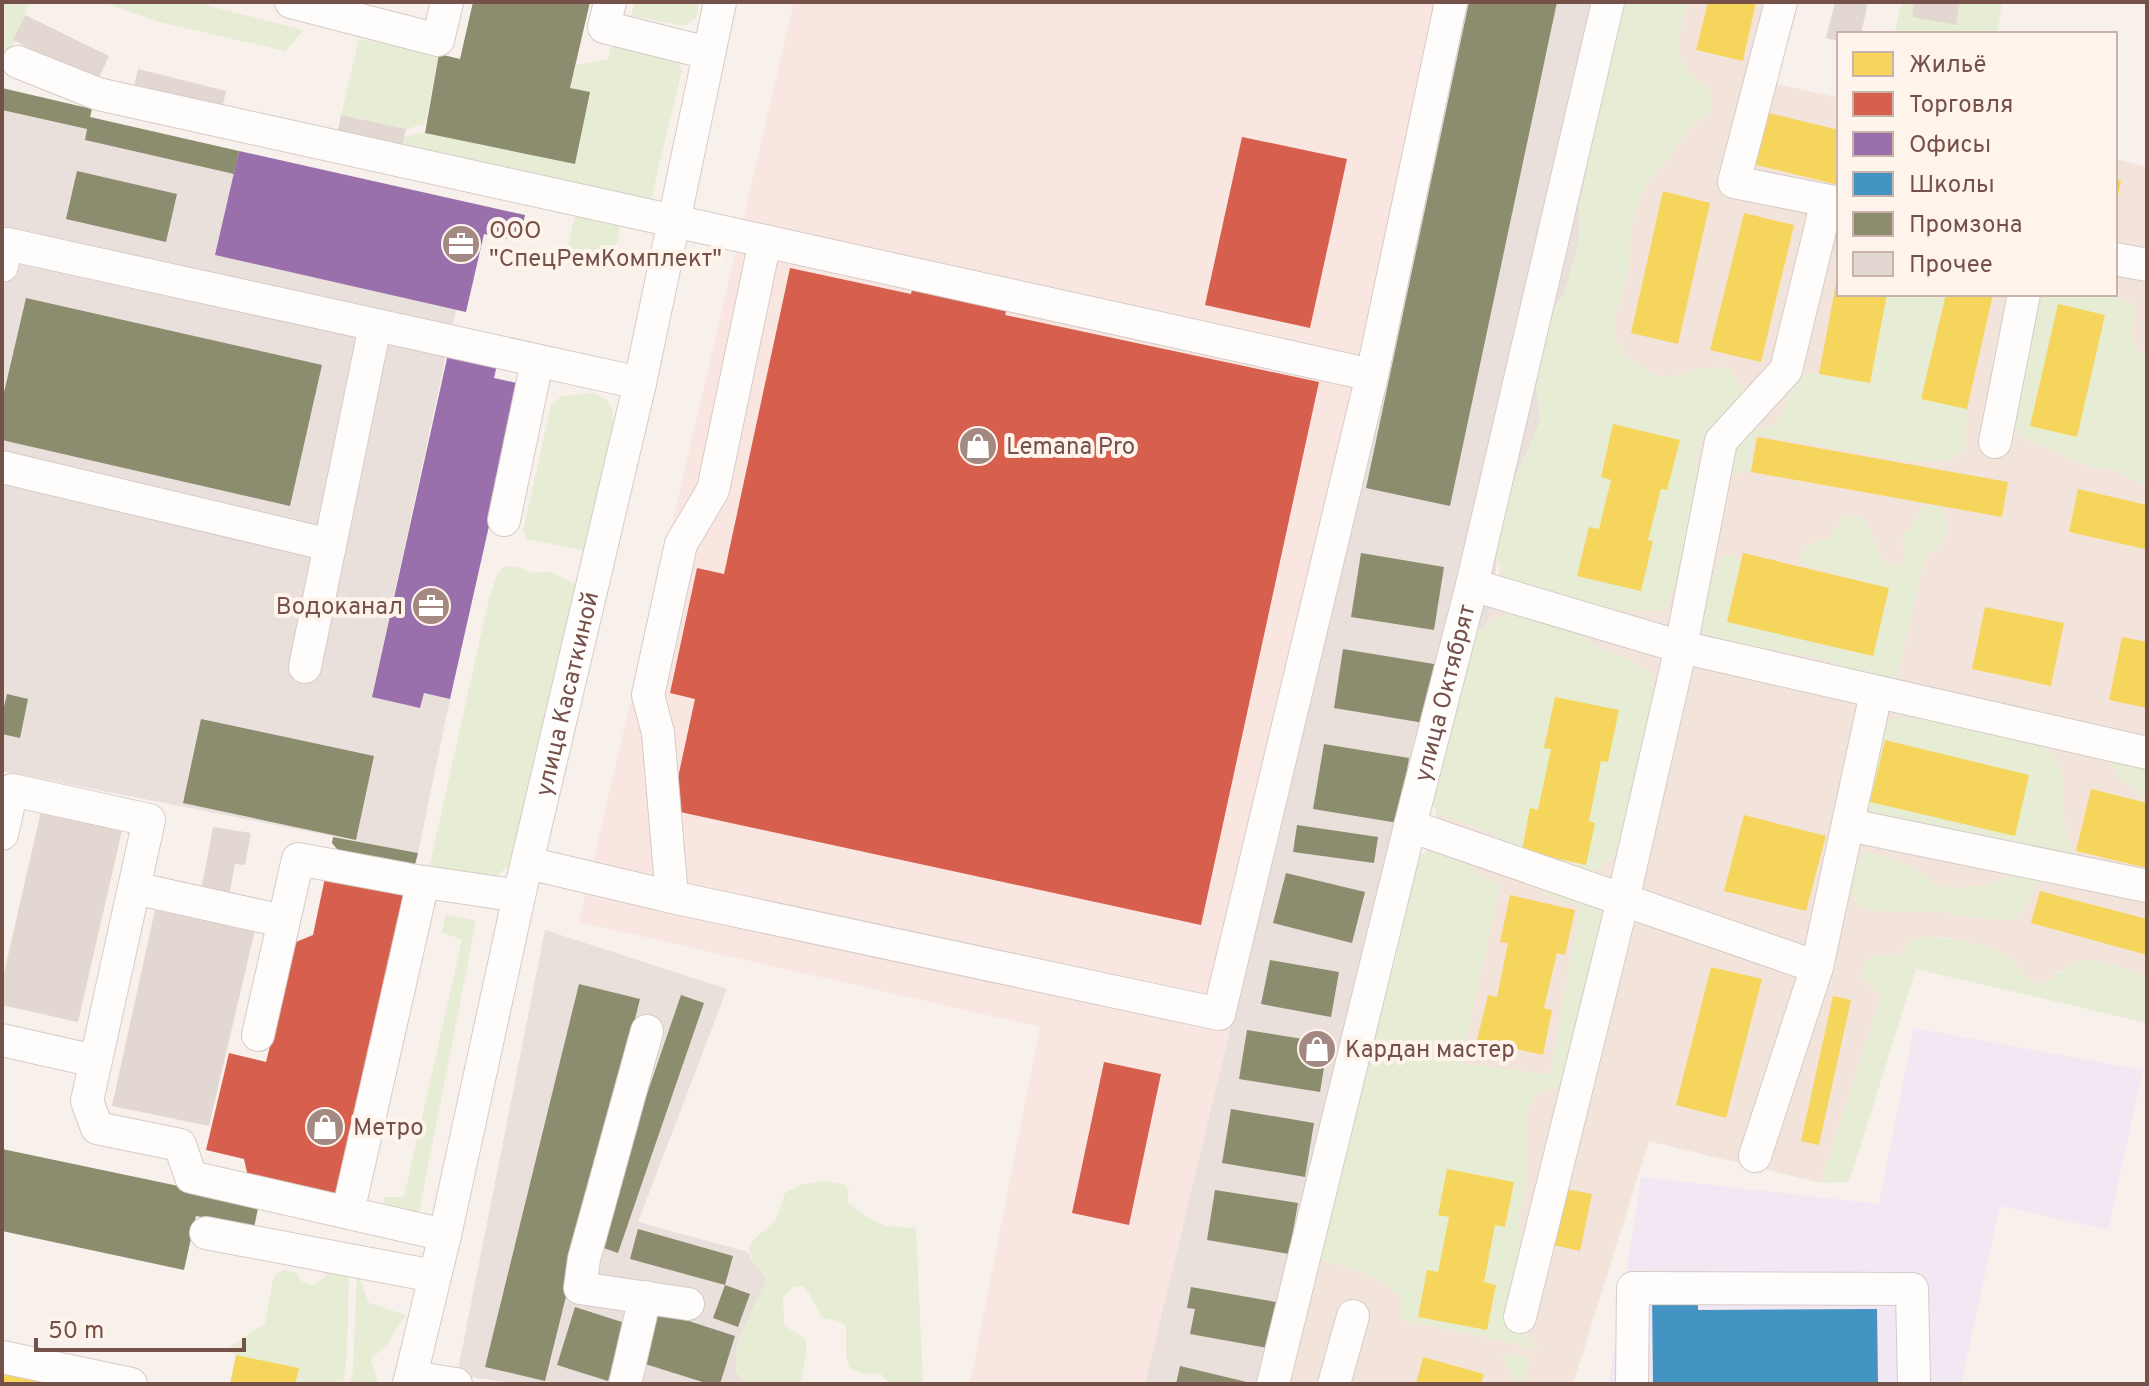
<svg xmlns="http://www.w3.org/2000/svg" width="2149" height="1386" font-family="Overpass,sans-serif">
<rect width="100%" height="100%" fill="#f7f0eb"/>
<!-- residential -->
<polygon fill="#f2e4db" points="1648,2 1787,2 1768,82 1839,98 1839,294 2115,294 2115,159 2147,167 2147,977 2096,960 2060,970 2046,984 2035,984 2026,979 2005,955 1974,943 1943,937 1921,937 1912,940 1901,955 1880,955 1861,976 1881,995 1821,1183 1649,1141 1573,1384 1287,1384"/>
<!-- commercial -->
<polygon fill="#fae6e1" points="794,2 1463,2 1360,488 1145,1384 970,1384 1040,1027 579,922"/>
<!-- industrial -->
<g fill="#eae0db">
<polygon points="1463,2 1617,2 1585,145 1585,180 1579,206 1579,242 1564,295 1552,309 1542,336 1536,380 1540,422 1507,496 1495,557 1497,564 1487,626 1477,631 1443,751 1394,958 1393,972 1386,978 1283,1384 1145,1384 1360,488"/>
<polygon points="2,110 87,129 85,140 234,174 456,310 372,696 420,708 424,693 450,699 418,853 2,771"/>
<polygon points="545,930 727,989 638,1222 748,1252 753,1262 766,1277 765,1287 737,1346 736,1372 749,1384 518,1384 457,1375"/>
</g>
<!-- education -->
<polygon fill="#f1e8f3" points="1914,1028 2143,1070 2108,1230 2000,1206 1961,1384 1609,1384 1641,1177 1879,1204"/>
<!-- green -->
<g fill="#e7edd5">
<polygon points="2,2 29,2 2,73"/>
<polygon points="101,2 194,2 304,30 285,51 159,22"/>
<polygon points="635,2 699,2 696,18 685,26 631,16"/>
<path d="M1617,2H1688C1682,22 1673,49 1686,69C1699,89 1718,82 1710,114C1688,125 1687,133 1673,152C1663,165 1650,177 1643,191C1630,215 1631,243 1628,269C1622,307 1597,334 1636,364C1674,393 1689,361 1729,368L1746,395L1719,425L1703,437L1696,458L1699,492L1682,568L1665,610L1611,611L1576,602L1544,588L1505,579L1495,557L1507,496L1540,422L1536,380L1542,336L1552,309L1564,295L1579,242V206L1585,180V145Z"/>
<polygon points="1902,2 2002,2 1997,34 1894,34"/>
<polygon points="359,39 439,54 425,124 406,129 341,115"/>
<polygon points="611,46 676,61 682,70 649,208 400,152 404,137 589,92 570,88 576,65 608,59"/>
<polygon points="575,216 620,227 613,261 567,251"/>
<polygon points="1891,294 1946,294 1922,398 1967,409 1965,449 1950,460 1915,462 1755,435 1749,471 1732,474 1739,432 1772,427 1778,421 1788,396 1803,374 1819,374 1870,383 1886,299"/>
<polygon points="2034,294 2107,294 2134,305 2131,338 2139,353 2147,353 2147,487 2116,470 2088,466 2020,437 2012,421"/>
<path d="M592,393C618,401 613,416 612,439L586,551L527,539L523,531L551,405L562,396Z"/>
<path d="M1930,505L1942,508L1948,523L1947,535L1938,547L1925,556L1897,678L1884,682L1852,674L1826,660L1715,638L1700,629L1710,577L1717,571L1721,558L1730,555L1740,560L1727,622L1873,656L1889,588L1806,566L1800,562C1801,544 1816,543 1830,537L1844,516L1861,517L1865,520L1883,562C1891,567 1896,567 1905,563L1902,537C1905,533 1908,531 1911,528C1919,519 1915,508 1930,505Z"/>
<polygon points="507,566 521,567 531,573 550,572 577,585 510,865 491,880 429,869 489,599 497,574 503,567"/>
<path d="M1513,611L1581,630C1591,648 1603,648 1620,655C1630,660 1640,666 1650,672L1654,682L1653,703L1643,735L1642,758L1615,855L1587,877L1586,897L1600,912L1604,922L1561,1085L1535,1095C1517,1124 1529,1144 1528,1175C1527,1198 1510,1220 1525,1242L1512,1316L1539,1349L1400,1319L1401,1297C1393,1290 1384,1282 1374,1277C1356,1267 1335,1266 1317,1258L1386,978L1393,972L1416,858C1444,835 1474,877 1500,885L1461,1063L1550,1075L1580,906L1542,893C1530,843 1487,832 1444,816L1437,812L1432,804L1470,638L1494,620Z"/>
<path d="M1899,717L1944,722L1968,730L2041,744L2055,757L2062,774L2065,827C2067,839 2072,843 2073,856L2039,883L2018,918C2001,924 1958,914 1939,912C1895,908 1823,929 1863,853C1884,853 1905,863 1922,874C1927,878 1931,883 1938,885C1955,891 2004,886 2015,870L1875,814L1864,805L1884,724Z"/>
<path d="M2108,757L2147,762V800C2135,790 2110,773 2108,757Z"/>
<polygon points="446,914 476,921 419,1212 386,1207 383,1197 404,1197 462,940 442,932"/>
<path d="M1921,937C1947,937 1977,941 2001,953C2020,963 2022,984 2046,984C2087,945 2099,962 2147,977V1023L1916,969L1849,1182L1821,1183L1881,995L1861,976L1866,959L1880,955H1901L1912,941Z"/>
<path d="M820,1181L844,1184L849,1190L847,1202L869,1218L886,1226L916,1228L923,1384H889L881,1374L860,1373L850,1368L846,1357V1326L838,1321L822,1318L809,1293L803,1286L793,1287L783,1298L784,1324C789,1331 799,1332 805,1339C810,1347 801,1372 801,1384H749L736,1372L738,1340L766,1281V1277L753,1262L749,1249L753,1240L776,1220L785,1193L800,1185Z"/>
<polygon points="284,1270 297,1273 301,1281 313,1285 325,1277 325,1271 349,1272 347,1354 343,1384 295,1384 298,1368 236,1355 228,1348 265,1323 273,1279 277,1273"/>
<polygon points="357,1273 369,1303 406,1315 386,1345 371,1359 378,1384 350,1384 353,1369"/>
<polygon points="1501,1353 1530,1358 1522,1384 1517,1384"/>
</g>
<!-- homes -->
<g fill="#f6d55c">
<polygon points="1708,2 1756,2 1743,61 1696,50"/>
<polygon points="1765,112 1839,130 1839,185 1752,164"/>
<polygon points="2115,179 2121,180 2117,202 2115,202"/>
<polygon points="1663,191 1710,203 1678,344 1631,333"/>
<polygon points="1744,213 1794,225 1761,362 1710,350"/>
<polygon points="1837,278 1839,294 1887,294 1870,383 1819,374"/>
<polygon points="1946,294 1993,294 1967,409 1921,399"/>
<polygon points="2058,304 2105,315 2077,437 2030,426"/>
<polygon points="1613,424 1680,440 1667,490 1661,489 1648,540 1653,541 1641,591 1577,576 1589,527 1599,529 1611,480 1601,477"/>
<polygon points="1757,437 2008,482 2002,517 1751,472"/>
<polygon points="2078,489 2147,505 2145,549 2069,532"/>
<polygon points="1743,553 1889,588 1873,656 1727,622"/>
<polygon points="1985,607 2064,623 2051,686 1972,669"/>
<polygon points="2122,637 2147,642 2147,708 2109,700"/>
<polygon points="1555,697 1619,710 1608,762 1601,761 1589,821 1595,823 1586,865 1522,851 1530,808 1538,810 1551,749 1544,748"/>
<polygon points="1885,740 2029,775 2015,836 1870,802"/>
<polygon points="2091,789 2147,803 2147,868 2076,851"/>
<polygon points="1744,815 1826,836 1806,911 1724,891"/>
<polygon points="2040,891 2147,919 2147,955 2031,923"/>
<polygon points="1510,895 1575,910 1565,955 1557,953 1544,1008 1552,1010 1543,1055 1477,1040 1488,995 1497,997 1508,943 1500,942"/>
<polygon points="1711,967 1762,979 1726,1118 1676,1105"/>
<polygon points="1833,996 1851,1000 1819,1145 1801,1141"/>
<polygon points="1447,1169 1514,1182 1505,1227 1495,1225 1484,1282 1496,1285 1487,1330 1418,1317 1427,1270 1438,1272 1449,1217 1438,1215"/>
<polygon points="1561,1188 1592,1194 1580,1251 1549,1244"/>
<polygon points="236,1355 299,1368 295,1384 230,1384"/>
<polygon points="1423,1357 1484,1374 1481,1384 1416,1384"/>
<polygon points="2,1372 52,1383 52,1384 2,1384"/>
</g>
<!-- shops -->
<g fill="#d6604d">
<polygon points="1242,137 1347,159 1310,328 1205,305"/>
<polygon points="790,268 911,294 913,285 1008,305 1005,315 1319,382 1201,925 671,810 695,699 670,693 697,568 724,574"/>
<polygon points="326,873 408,892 344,1175 340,1175 334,1201 248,1177 244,1159 206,1150 229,1053 266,1062 296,942 313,935"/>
<polygon points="1104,1062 1161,1074 1129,1225 1072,1213"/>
</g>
<!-- offices -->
<g fill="#9970ab">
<polygon points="239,151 525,215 519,241 484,234 466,312 215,255"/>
<polygon points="448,354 497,365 494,378 521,384 450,699 424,693 420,708 372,697"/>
</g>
<!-- schools -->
<polygon fill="#4393c3" points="1652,1294 1698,1294 1698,1310 1877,1309 1878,1384 1653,1384"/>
<!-- industry -->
<g fill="#8c8c6e">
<polygon points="473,2 590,2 570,88 590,92 575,164 425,133 439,54 460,59"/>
<polygon points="1469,2 1557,2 1450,506 1366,488"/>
<polygon points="2,88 92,109 90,117 239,151 234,174 85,140 87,129 2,110"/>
<polygon points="77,171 177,194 166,242 66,219"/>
<polygon points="26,298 322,365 290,506 2,440 2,401"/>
<polygon points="1361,553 1444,567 1434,630 1351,617"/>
<polygon points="1343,649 1434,664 1424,723 1334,708"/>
<polygon points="7,694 28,699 20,738 2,734 2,715"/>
<polygon points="201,719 374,756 356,840 183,803"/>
<polygon points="1324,744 1409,758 1398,823 1313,809"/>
<polygon points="1297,825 1378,837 1374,863 1293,852"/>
<polygon points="333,837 418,853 413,872 345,859 332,843"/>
<polygon points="1286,873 1365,892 1352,943 1273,923"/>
<polygon points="1270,960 1339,972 1331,1017 1261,1004"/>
<polygon points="579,984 640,999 545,1381 485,1367"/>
<polygon points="681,995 704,1003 618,1253 595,1245"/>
<polygon points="1247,1030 1328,1043 1320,1092 1239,1079"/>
<polygon points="1231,1109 1314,1123 1305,1177 1222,1163"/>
<polygon points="2,1149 259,1203 254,1228 196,1216 184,1270 2,1231"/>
<polygon points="1215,1190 1298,1203 1289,1254 1207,1240"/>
<polygon points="638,1229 733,1256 725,1285 630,1259"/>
<polygon points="725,1285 750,1294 738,1327 713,1318"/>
<polygon points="1191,1287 1282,1303 1274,1349 1190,1334 1195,1309 1187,1308"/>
<polygon points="575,1307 625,1323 608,1381 557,1365"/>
<polygon points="658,1311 735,1336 720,1384 709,1384 642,1363"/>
<polygon points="1180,1366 1251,1383 1251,1384 1176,1384"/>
</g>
<!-- building -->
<g fill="#e3d7d2">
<polygon points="1835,2 1868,2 1861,34 1839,34 1839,41 1826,38"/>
<polygon points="1914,2 1960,2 1956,25 1912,17"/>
<polygon points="25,15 109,56 97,82 13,40"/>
<polygon points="138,69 226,91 220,117 132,95"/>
<polygon points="341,115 406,129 399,158 335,143"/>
<polygon points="42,807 123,826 78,1022 2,1005 2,982"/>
<polygon points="213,827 251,833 245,865 235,864 228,901 200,896"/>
<polygon points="155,910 255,930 209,1126 112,1106"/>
</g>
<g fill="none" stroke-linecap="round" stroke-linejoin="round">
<defs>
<g id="minor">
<polyline points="291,2 438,40 447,2"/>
<polyline points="610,2 604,27 708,53"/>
<polyline points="1781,2 1734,182 1839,203"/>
<polyline points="18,62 98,94 1372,375 1219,1014 672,897"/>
<polyline points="2115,259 2147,265"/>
<polyline points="2,266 7,244 640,383"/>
<polyline points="1372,375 1451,2"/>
<polyline points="1995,442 2024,294"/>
<polyline points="2,467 330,545"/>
<polyline points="504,520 537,362"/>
<polyline points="1472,585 1681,647 2147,753"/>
<polyline points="305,667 375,326"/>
<polyline points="1849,825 2147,886"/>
<polyline points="1410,826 1817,967"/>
<polyline points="2,834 12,790 149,820 87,1101 97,1128 180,1145 191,1177 445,1235"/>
<polyline points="528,863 672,897 658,733 648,695 681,544 713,490 765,241"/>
<polyline points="134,888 283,921"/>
<polyline points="647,1031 584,1259 580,1288 688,1304"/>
<polyline points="258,1035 298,859 411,880 519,896"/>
<polyline points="2,1040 95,1061"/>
<polyline points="1755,1156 1817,967 1876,693"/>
<polyline points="348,1212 423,882"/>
<polyline points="206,1233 434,1276"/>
<polyline points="1520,1317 1623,900 1681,647 1721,441 1786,370 1827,201"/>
<polyline points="2,1357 131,1384"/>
<polyline points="411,1377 456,1384"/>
<path id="s1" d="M409,1384L445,1235L519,896L640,383L720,2"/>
<polyline points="625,1384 645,1297"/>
<path id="s2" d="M1273,1384L1410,826L1472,585L1608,2"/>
<polyline points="1334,1384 1353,1316"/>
<polyline points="1632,1384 1633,1288 1912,1289 1914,1384"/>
</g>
</defs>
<!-- minor casing -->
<use href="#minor" stroke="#d6cbc8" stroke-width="34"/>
<!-- minor -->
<use href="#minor" stroke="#fefdfc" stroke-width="32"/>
</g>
<!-- icons -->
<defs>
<symbol id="office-disc" viewBox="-11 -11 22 22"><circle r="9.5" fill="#a38982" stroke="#fff4ec"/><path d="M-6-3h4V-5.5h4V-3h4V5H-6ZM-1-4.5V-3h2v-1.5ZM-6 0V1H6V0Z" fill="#fff"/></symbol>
<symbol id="shop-disc" viewBox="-11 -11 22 22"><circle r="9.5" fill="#a38982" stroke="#fff4ec"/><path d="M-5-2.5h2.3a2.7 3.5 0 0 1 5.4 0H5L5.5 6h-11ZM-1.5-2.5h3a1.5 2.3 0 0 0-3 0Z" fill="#fff"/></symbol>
</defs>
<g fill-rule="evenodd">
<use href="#office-disc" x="439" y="222" width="44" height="44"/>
<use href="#shop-disc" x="956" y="424" width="44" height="44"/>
<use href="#office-disc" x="409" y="584" width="44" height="44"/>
<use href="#shop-disc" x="1295" y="1027" width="44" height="44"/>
<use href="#shop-disc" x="303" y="1105" width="44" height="44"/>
</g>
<g text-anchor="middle" stroke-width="8" stroke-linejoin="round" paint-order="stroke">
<!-- poi labels -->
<g font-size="24" fill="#76514a" stroke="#fff4ec" text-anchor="start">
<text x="489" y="238">ООО<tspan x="489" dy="28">"СпецРемКомплект"</tspan></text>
<text x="1006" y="454">Lemana Pro</text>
<text x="403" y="614" text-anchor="end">Водоканал</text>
<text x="1345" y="1057">Кардан мастер</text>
<text x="353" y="1135">Метро</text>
</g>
<!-- street labels -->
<g font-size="24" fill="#76514a" stroke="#fff4ec">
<text dy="8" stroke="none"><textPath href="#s1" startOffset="708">улица Касаткиной</textPath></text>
<text dy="8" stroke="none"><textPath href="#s2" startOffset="712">улица Октябрят</textPath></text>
</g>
</g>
<!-- border -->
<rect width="2149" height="1386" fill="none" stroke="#76514a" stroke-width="8"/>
<!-- legend -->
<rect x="1837" y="32" width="280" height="264" fill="#fff4ec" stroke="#c8b3ab" stroke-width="2"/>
<rect x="1853" y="52" width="40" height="24" fill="#f6d55c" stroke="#c8b3ab" stroke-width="2"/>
<text x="1909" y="72" font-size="24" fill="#76514a">Жильё</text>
<rect x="1853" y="92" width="40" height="24" fill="#d6604d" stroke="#c8b3ab" stroke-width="2"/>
<text x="1909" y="112" font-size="24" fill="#76514a">Торговля</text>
<rect x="1853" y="132" width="40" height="24" fill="#9970ab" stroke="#c8b3ab" stroke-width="2"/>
<text x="1909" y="152" font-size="24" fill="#76514a">Офисы</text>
<rect x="1853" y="172" width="40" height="24" fill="#4393c3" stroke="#c8b3ab" stroke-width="2"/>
<text x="1909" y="192" font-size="24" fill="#76514a">Школы</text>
<rect x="1853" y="212" width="40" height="24" fill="#8c8c6e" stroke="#c8b3ab" stroke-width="2"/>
<text x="1909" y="232" font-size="24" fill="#76514a">Промзона</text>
<rect x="1853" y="252" width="40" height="24" fill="#e3d7d2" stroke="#c8b3ab" stroke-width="2"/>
<text x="1909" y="272" font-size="24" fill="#76514a">Прочее</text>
<!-- scale -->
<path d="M36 1338v12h208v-12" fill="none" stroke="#76514a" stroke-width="4"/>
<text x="48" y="1338" font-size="24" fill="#76514a" stroke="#fff4ec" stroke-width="6" paint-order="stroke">50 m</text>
</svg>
